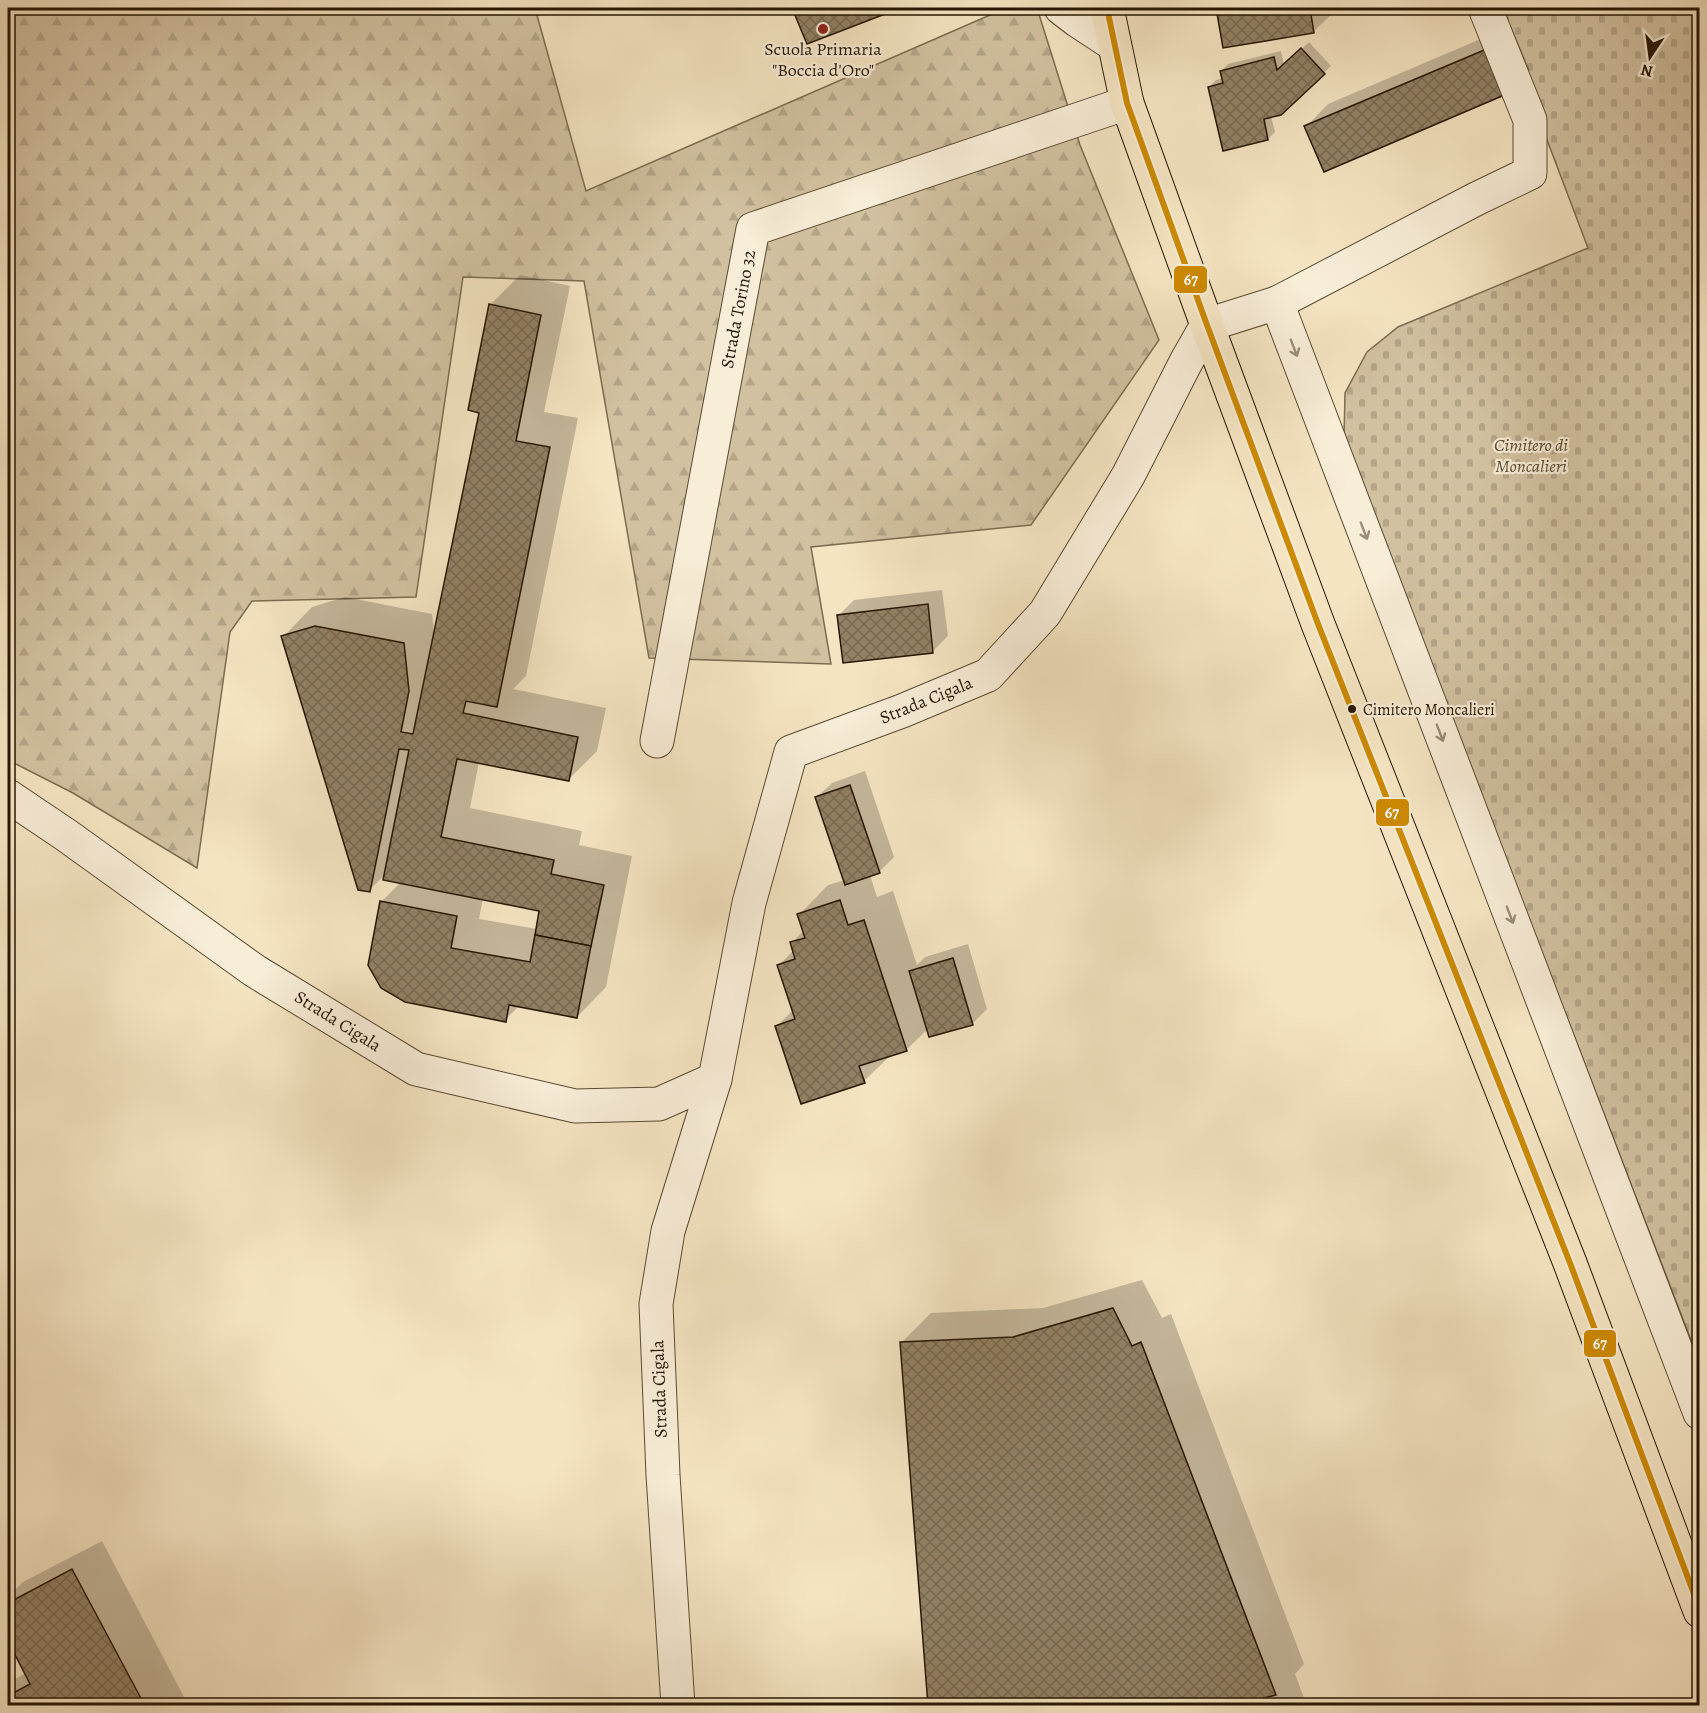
<svg xmlns="http://www.w3.org/2000/svg" width="1707" height="1713" font-family="Alegreya,serif">
<defs>
<pattern id="forest-firs" width="22" height="20" patternUnits="userSpaceOnUse" patternTransform="scale(1.5)"><rect width="22" height="20" fill="#d2c1a1"/><path d="M5 1l3.5 6h-7zM16 11l3.5 6h-7z" fill="#b4a589"/></pattern>
<pattern id="cemetery-stones" width="16" height="16" patternUnits="userSpaceOnUse" patternTransform="scale(1.5)"><rect width="16" height="16" fill="#d2c1a1"/><path d="M2 7V4a2 2 0 0 1 4 0v3zM10 15v-3a2 2 0 0 1 4 0v3z" fill="#b4a589"/></pattern>
<pattern id="building-cross-hatch" width="8" height="8" patternUnits="userSpaceOnUse" patternTransform="scale(1.5)"><rect width="8" height="8" fill="#928165"/><path d="M0 0l8 8M0 8l8-8" fill="none" stroke="#776951"/></pattern>
</defs>
<rect width="100%" height="100%" fill="#f5e4c2"/>
<filter id="stains"><feTurbulence type="fractalNoise" baseFrequency=".00333" numOctaves="4"/><feColorMatrix values="0 0 0 0 .2 0 0 0 0 .09 0 0 0 0 .02 0 0 0 .5 -.17"/></filter>
<radialGradient id="worn" r=".72"><stop offset=".6" stop-color="#630" stop-opacity="0"/><stop offset="1" stop-color="#630" stop-opacity=".3"/></radialGradient>
<!-- forest -->
<polygon fill="url(#forest-firs)" stroke="#7c6c51" stroke-width="1.5" points="8,8 535,8 586,191 1006,8 1037,8 1080,145 1159,340 1031,525 811,547 831,664 649,658 584,281 463,277 416,597 252,601 230,632 197,868 73,793 8,760"/>
<!-- cemetery -->
<polygon fill="url(#cemetery-stones)" stroke="#7c6c51" stroke-width="1.5" points="1497,8 1699,8 1699,1361 1344,438 1345,393 1367,352 1398,327 1588,248"/>
<!-- shadow -->
<g fill="#0003" fill-rule="evenodd">
<polygon points="794,8 889,8 884,12 808,42"/>
<polygon points="1218,8 1335,8 1336,10 1313,32 1224,46"/>
<polygon points="1511,26 1530,70 1508,92 1306,127 1328,104"/>
<polygon points="1309,42 1331,66 1280,114 1271,116 1275,132 1268,139 1209,87 1216,80 1223,78 1221,71 1228,64 1281,51 1284,65"/>
<path d="M520,275L570,286L544,412L578,418L526,676L513,689L606,708L597,751L568,780L479,762L470,808L582,831L579,845L632,856L606,987L577,1017L519,1006L505,1020L381,902L401,882L386,874L369,890L283,637L312,607L345,597L432,614L434,633L480,412L491,304ZM483,898L540,910L537,929L479,919Z"/>
<polygon points="942,590 948,636 933,651 839,615 854,600"/>
<polygon points="865,771 894,857 879,872 870,875 877,897 893,891 917,965 925,957 968,944 987,1009 972,1024 928,1029 906,1050 891,1055 864,1081 776,1027 793,1010 779,965 794,950 792,943 804,930 799,915 828,885 845,880 817,797 832,783"/>
<polygon points="1142,1280 1162,1318 1171,1314 1304,1664 1295,1674 1307,1706 929,1706 901,1343 931,1313 1043,1308"/>
<polygon points="102,1541 184,1697 176,1706 8,1706 8,1683 26,1673 8,1638 8,1597 23,1582"/>
</g>
<!-- building -->
<g fill="url(#building-cross-hatch)" stroke="#261601" stroke-width="1.5">
<polygon points="792,8 882,8 885,14 807,44"/>
<polygon points="1216,8 1283,8 1284,11 1310,8 1314,33 1223,48"/>
<polygon points="1301,48 1325,74 1281,115 1264,119 1268,140 1223,151 1208,87 1223,83 1220,71 1274,57 1277,70"/>
<polygon points="1489,48 1509,93 1324,172 1304,126"/>
<polygon points="489,304 541,315 516,441 550,447 497,707 466,701 463,713 578,737 569,781 457,759 441,837 554,860 551,874 604,885 591,946 535,935 539,911 383,880 409,750 399,749 370,892 358,890 281,636 315,626 404,643 409,691 401,732 413,734 479,413 468,410"/>
<polygon points="928,604 933,653 843,663 837,615"/>
<polygon points="850,785 880,873 845,885 815,797"/>
<polygon points="840,900 848,925 864,920 907,1051 859,1066 865,1083 801,1104 775,1026 795,1019 777,965 795,959 790,942 805,938 797,914"/>
<polygon points="380,901 457,916 451,948 530,962 535,935 591,946 577,1018 509,1005 506,1022 405,1002 381,988 368,965"/>
<polygon points="953,958 973,1025 929,1037 909,971"/>
<polygon points="1113,1308 1132,1346 1141,1342 1276,1695 1264,1698 1267,1706 928,1706 900,1342 1013,1337"/>
<polygon points="72,1569 145,1706 8,1706 8,1696 30,1684 8,1641 8,1603"/>
</g>
<g fill="none" stroke-linecap="round" stroke-linejoin="round">
<defs>
<g id="minor">
<polyline points="1061,8 1078,21 1113,44"/>
<polyline points="1277,303 1476,199 1530,173 1530,120 1485,8"/>
<polyline points="657,741 753,229 1127,103"/>
<polyline points="8,796 66,835 255,971 416,1069 575,1106 659,1104 715,1079 749,903 791,752 902,711 988,675 1045,613 1128,476 1186,362 1207,325 1277,303 1700,1413"/>
<polyline points="678,1706 663,1475 656,1304 668,1231 715,1079"/>
</g>
<polyline id="major" points="1107,8 1127,103 1207,325 1318,624 1570,1263 1700,1611"/>
</defs>
<!-- minor casing -->
<use href="#minor" stroke="#5a4a31" stroke-width="35"/>
<!-- major casing -->
<use href="#major" stroke="#261601" stroke-width="35"/>
<!-- minor -->
<use href="#minor" stroke="#f8edd7" stroke-width="33"/>
<!-- major -->
<use href="#major" stroke="#f5e4c2" stroke-width="33"/>
<defs>
<polyline id="bus-1" points="1107,8 1127,103 1207,325 1318,624 1570,1263 1700,1610"/>
</defs>
<!-- bus-1 casing -->
<use href="#bus-1" stroke="#f8edd7" stroke-width="10"/>
<!-- bus-1 -->
<use href="#bus-1" stroke="#cd8900" stroke-width="6"/>
</g>
<!-- one-way arrows -->
<defs><path id="oneway-shaft" d="M-6 0H5M1.5-3L5.5 0L1.5 3" fill="none" stroke-width="1.6" stroke-linecap="round" stroke-linejoin="round" transform="scale(1.5)"/></defs>
<g stroke="#9a8c77">
<use href="#oneway-shaft" transform="translate(1294 348) rotate(69)"/>
<use href="#oneway-shaft" transform="translate(1364 531) rotate(69)"/>
<use href="#oneway-shaft" transform="translate(1440 733) rotate(69)"/>
<use href="#oneway-shaft" transform="translate(1510 915) rotate(69)"/>
</g>
<!-- markers -->
<circle fill="#8f2418" stroke="#f8edd7" stroke-width="2" cx="823" cy="29" r="6"/>
<circle fill="#261601" stroke="#f8edd7" stroke-width="2" cx="1352" cy="709" r="5"/>
<g text-anchor="middle" stroke-width="4.5" stroke-linejoin="round" paint-order="stroke">
<!-- bus labels -->
<g font-size="16" fill="#261601" stroke="#f8edd7" text-anchor="start">
<text x="1363" y="715">Cimitero Moncalieri</text>
</g>
<!-- poi labels -->
<g font-size="18" fill="#261601" stroke="#f8edd7">
<text x="823" y="55">Scuola Primaria<tspan x="823" dy="21">"Boccia d'Oro"</tspan></text>
</g>
<!-- street labels -->
<g font-size="18" fill="#261601" stroke="#f8edd7">
<text transform="translate(738 309) rotate(-79)" y="6">Strada Torino 32</text>
<text transform="translate(926 700) rotate(-22)" y="6">Strada Cigala</text>
<text transform="translate(338 1021) rotate(32)" y="6">Strada Cigala</text>
<text transform="translate(659 1389) rotate(-92)" y="6">Strada Cigala</text>
</g>
<!-- park labels -->
<g font-size="18" font-style="italic" fill="#5a4931" stroke="#f8edd7">
<text x="1531" y="451">Cimitero di<tspan x="1531" dy="21">Moncalieri</tspan></text>
</g>
</g>
<g stroke="#f8edd7" stroke-width="2">
<rect x="1173" y="265" width="35" height="29" rx="6" fill="#cd8900"/>
<rect x="1375" y="798" width="35" height="29" rx="6" fill="#cd8900"/>
<rect x="1583" y="1329" width="34" height="29" rx="6" fill="#cd8900"/>
</g>
<g font-size="16" text-anchor="middle" font-weight="bold" fill="#fff">
<text x="1191" y="285">67</text>
<text x="1392" y="818">67</text>
<text x="1600" y="1349">67</text>
</g>
<!-- margin -->
<rect width="1707" height="1713" fill="none" stroke="#f5e4c2" stroke-width="30"/>
<rect x="9" y="9" width="1689" height="1695" fill="none" stroke="#261601" stroke-width="3"/>
<rect x="15" y="15" width="1677" height="1683" fill="none" stroke="#261601" stroke-width="1.5"/>
<!-- north arrow -->
<g transform="translate(1650 57) rotate(193)" stroke="#f8edd7" stroke-width="4.5" paint-order="stroke">
<path d="M0-4.5L10 22L0 15L-10 22Z" fill="#261601"/>
<text y="-9" font-size="16" font-weight="bold" text-anchor="middle" fill="#261601">N</text>
</g>
<rect width="100%" height="100%" filter="url(#stains)"/>
<rect width="100%" height="100%" fill="url(#worn)"/>
</svg>
